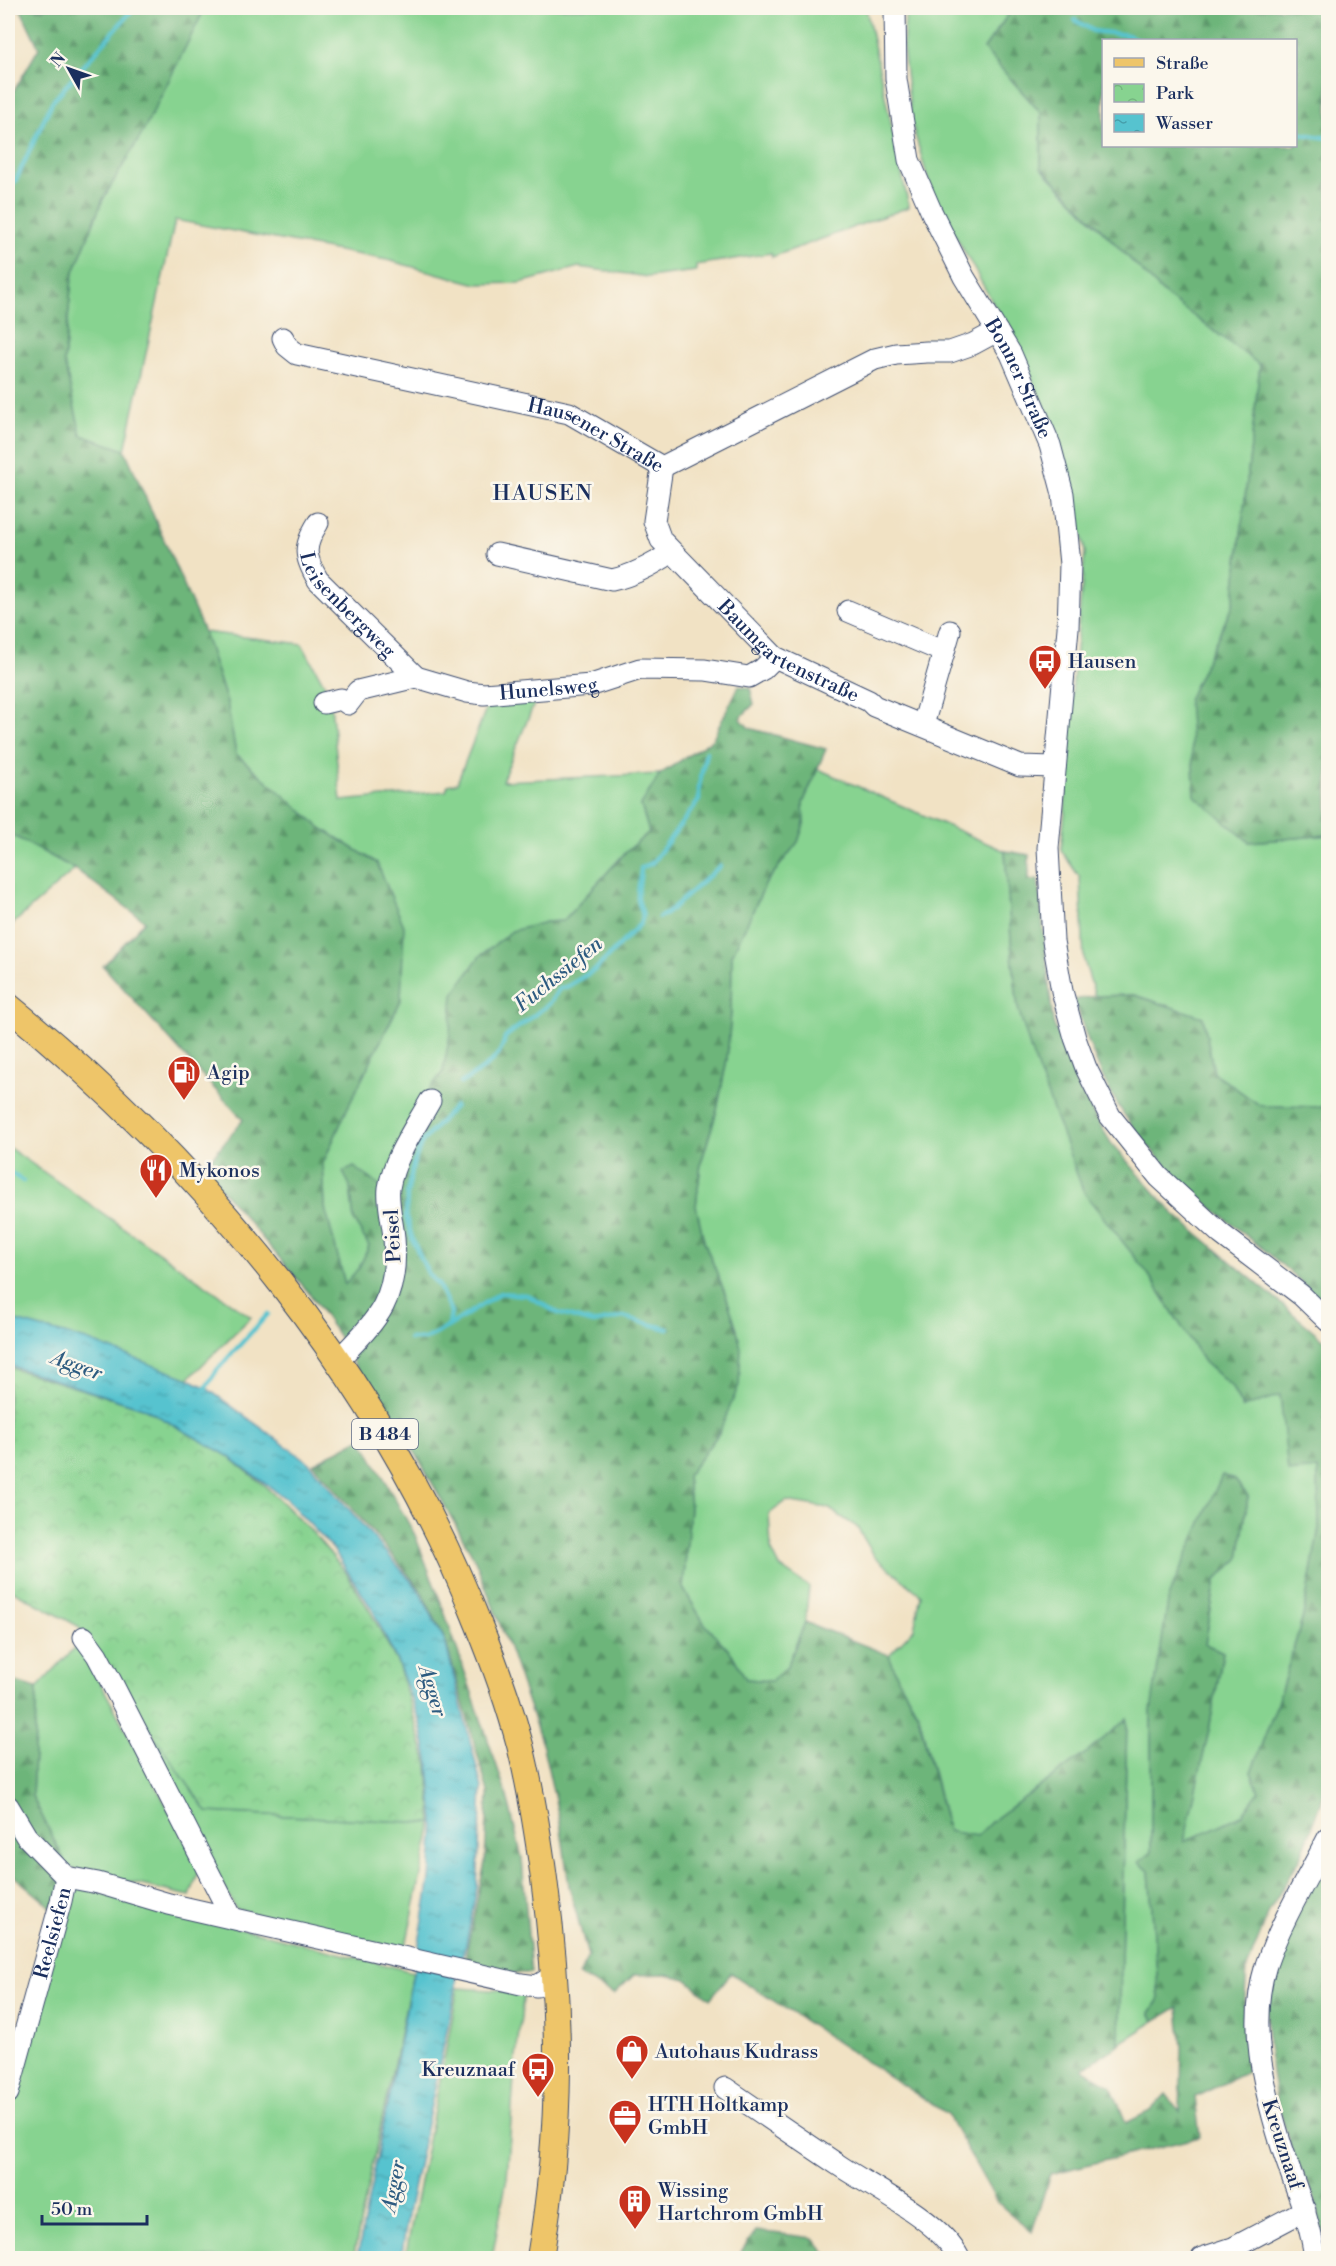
<svg xmlns="http://www.w3.org/2000/svg" width="1336" height="2266" font-family="'Libre Bodoni',serif">
<defs>
<pattern id="forest-firs" width="22" height="20" patternUnits="userSpaceOnUse" patternTransform="scale(1.5)"><rect width="22" height="20" fill="#6db57a"/><path d="M5 1l3.5 6h-7zM16 11l3.5 6h-7z" fill="#599467"/></pattern>
<pattern id="park-crowns" width="20" height="18" patternUnits="userSpaceOnUse" patternTransform="scale(1.5)"><rect width="20" height="18" fill="#87d390"/><path d="M2 6a3 3 0 1 1 6 0M12 15a3 3 0 1 1 6 0" fill="none" stroke="#74b57f"/></pattern>
<pattern id="water-ripples" width="26" height="14" patternUnits="userSpaceOnUse" patternTransform="scale(1.5)"><rect width="26" height="14" fill="#56c3cf"/><path d="M2 4q2-2 4 0t4 0M15 11q2-2 4 0t4 0" fill="none" stroke="#469fab"/></pattern>
</defs>
<rect width="100%" height="100%" fill="#fbf7ec"/>
<filter id="ink" filterUnits="userSpaceOnUse"><feTurbulence type="fractalNoise" baseFrequency=".0167" numOctaves="2"/><feDisplacementMap in="SourceGraphic" scale="12" xChannelSelector="R" yChannelSelector="G"/><feConvolveMatrix kernelMatrix="1 2 1 2 8 2 1 2 1" color-interpolation-filters="sRGB"/></filter>
<filter id="wash" filterUnits="userSpaceOnUse"><feTurbulence type="fractalNoise" baseFrequency=".008" numOctaves="4" result="noise"/><feDisplacementMap in="SourceGraphic" scale="24" xChannelSelector="R" yChannelSelector="G"/><feGaussianBlur stdDeviation="1.35" result="paint"/><feColorMatrix in="noise" values="0 0 0 0 0 0 0 0 0 0 0 0 0 0 0 0 0 1.4 0 .05"/><feComposite in="paint" operator="in"/></filter>
<g filter="url(#wash)">
<rect width="100%" height="100%" fill="#f1e2c4"/>
<!-- grass -->
<g fill="#87d390" stroke="#518177" stroke-width="1.5">
<polygon points="205,8 866,8 909,207 772,257 771,253 696,265 696,271 648,277 579,267 520,283 477,284 387,260 175,220 125,450 81,435 64,362 72,277 103,199 143,132"/>
<polygon points="906,8 1013,8 984,49 1041,113 1041,168 1164,294 1260,365 1233,605 1188,700 1249,842 1328,835 1328,1107 1261,1106 1214,1073 1203,1017 1134,995 1095,996 1084,960 1080,878 1061,850 1065,812 1069,725 1085,552 1073,490 1050,418 1014,341 932,193 912,124 903,47"/>
<polygon points="204,632 302,644 330,695 341,801 446,791 448,785 457,783 490,698 537,697 502,781 660,774 641,805 649,832 624,854 563,921 546,922 450,1035 443,1072 418,1104 384,1188 354,1167 350,1186 354,1220 369,1246 359,1268 345,1284 325,1208 323,1163 347,1109 401,1000 377,863 321,828 236,754 227,703"/>
<polygon points="818,769 1005,851 1012,954 1018,1008 1149,1275 1204,1362 1231,1386 1242,1407 1280,1394 1318,1468 1319,1528 1303,1617 1276,1707 1251,1772 1259,1792 1242,1815 1183,1843 1209,1730 1223,1652 1205,1644 1216,1580 1239,1559 1248,1496 1235,1480 1151,1711 1151,1852 1139,1862 1149,1871 1159,1999 1150,2013 1155,2021 1119,2044 1127,1720 1090,1750 991,1822 977,1837 948,1831 919,1715 898,1678 889,1655 914,1629 921,1595 875,1557 857,1527 828,1508 786,1501 769,1514 771,1549 780,1567 809,1587 805,1622 787,1667 771,1681 746,1679 732,1654 704,1623 683,1588 690,1508 687,1476 719,1433 737,1329 726,1296 704,1241 696,1206 701,1163 717,1110 727,1059 731,1012 732,955 766,883 798,842 804,824 803,803"/>
<polygon points="8,826 10,834 75,869 8,928"/>
<polygon points="8,1147 251,1317 188,1379 86,1340 8,1319"/>
<polygon points="79,1643 200,1868 190,1896 68,1868 32,1796 37,1688"/>
<polygon points="157,1740 207,1812 432,1823 405,1950 236,1909 147,1743"/>
<polygon points="71,1885 413,1972 353,2258 8,2258 8,2085"/>
<polygon points="458,1988 524,1992 515,2064 507,2178 492,2258 405,2258"/>
</g>
<!-- forest -->
<g fill="url(#forest-firs)" stroke="#44726c" stroke-width="1.5" fill-rule="evenodd">
<polygon points="20,8 205,8 143,132 103,199 72,277 64,362 81,435 125,450 204,632 227,703 236,754 321,828 377,863 404,926 401,1000 347,1109 323,1163 325,1208 345,1284 359,1268 369,1246 354,1220 350,1186 343,1172 354,1167 383,1188 418,1104 443,1072 450,1034 453,994 479,957 512,931 546,922 563,921 624,854 649,832 641,805 660,774 712,740 739,686 750,688 754,704 740,718 749,728 826,749 803,803 804,824 798,842 766,883 732,955 731,1012 727,1059 717,1110 701,1163 696,1206 704,1241 726,1296 737,1329 741,1349 739,1385 719,1433 687,1476 690,1508 683,1588 704,1623 732,1654 746,1679 771,1681 787,1667 805,1622 889,1655 898,1678 918,1715 948,1831 977,1836 991,1822 1090,1750 1127,1719 1119,2044 1083,2069 1111,2086 1126,2123 1150,2111 1166,2094 1180,2112 1182,2047 1178,2007 1155,2021 1150,2013 1159,1999 1149,1871 1139,1862 1151,1852 1151,1711 1169,1595 1222,1475 1235,1480 1248,1496 1239,1559 1216,1580 1205,1644 1223,1652 1209,1730 1184,1842 1242,1815 1259,1792 1251,1772 1276,1707 1303,1617 1319,1528 1318,1469 1288,1472 1280,1395 1243,1408 1231,1386 1204,1362 1149,1275 1084,1193 1031,1051 1018,1008 1012,954 1005,851 1029,855 1029,880 1038,879 1053,1022 1078,1088 1111,1143 1174,1214 1328,1343 1328,1773 1321,1804 1302,1854 1269,1912 1247,1968 1243,2024 1247,2072 1195,2097 1200,2137 1050,2174 1032,2232 997,2202 947,2114 731,1973 710,1999 686,1979 666,1974 634,1975 614,1994 579,1976 588,1956 569,1886 560,1822 543,1747 508,1645 475,1560 416,1454 380,1399 360,1376 348,1350 310,1294 203,1168 243,1120 103,966 145,921 75,869 10,834 8,826 8,101 39,48"/>
<path d="M1013,8H1328V835L1249,842L1195,796L1188,700L1233,605L1260,365L1164,294L1041,167V113L984,49ZM1296,40V146H1104V40Z"/>
<path d="M1134,995L1203,1017L1214,1073L1261,1106L1328,1107V1306C1307,1287 1285,1267 1263,1249C1210,1207 1154,1163 1118,1105C1098,1073 1086,1035 1074,1000L1095,996Z"/>
<polygon points="361,1438 415,1535 442,1605 507,1796 522,1858 531,1973 507,1973 464,1963 485,1862 488,1792 445,1639 420,1589 389,1551 313,1464"/>
<polygon points="8,1680 37,1688 32,1796 68,1868 63,1917 8,1871"/>
<polygon points="1328,1855 1328,2026 1326,2040 1328,2060 1328,2258 1315,2198 1292,2152 1276,2098 1268,2046 1267,2011 1287,1934"/>
<polygon points="756,2231 814,2238 830,2258 736,2258"/>
</g>
<!-- park -->
<polygon fill="url(#park-crowns)" stroke="#518177" stroke-width="1.5" points="8,1367 146,1409 228,1456 266,1487 312,1532 345,1571 370,1611 398,1664 428,1766 432,1823 207,1812 78,1626 8,1588"/>
<!-- water -->
<polygon fill="url(#water-ripples)" stroke="#387996" stroke-width="1.5" points="8,1319 86,1340 189,1379 205,1387 308,1462 418,1589 445,1641 482,1788 477,1887 466,1945 457,1971 456,1988 409,2208 401,2258 357,2258 419,1943 430,1879 434,1822 429,1764 420,1723 398,1663 372,1609 333,1549 286,1499 228,1456 146,1409 8,1365"/>
<g fill="none" stroke-linecap="round" stroke-linejoin="round">
<!-- stream -->
<g stroke="#56c3cf" stroke-width="4.5">
<polyline points="1075,20 1093,31 1128,35 1139,40"/>
<polyline points="1296,133 1328,138"/>
<polyline points="8,189 16,180 52,102 134,8"/>
<polyline points="659,917 666,914 720,866"/>
<path d="M461,1083C479,1071 502,1060 505,1037L549,1004L559,989L568,986L596,969L640,924C646,913 640,910 638,899C637,893 641,876 641,868L652,863L699,800V786L706,752"/>
<polyline points="8,1171 23,1181"/>
<polyline points="449,1326 500,1293 527,1295 558,1313 593,1323 623,1317 668,1329"/>
<polyline points="409,1339 425,1339 449,1326 451,1312 439,1286 428,1273 413,1241 406,1217 407,1194 413,1165 422,1142 455,1106"/>
<polyline points="203,1392 217,1370 268,1314"/>
</g>
</g>
</g>
<g filter="url(#ink)">
<g fill="none" stroke-linecap="round" stroke-linejoin="round">
<defs>
<g id="minor">
<path id="s1" d="M895,8L896,79L909,160L932,213L964,277L1011,354L1050,445L1063,494L1070,564L1068,628L1048,848L1053,941L1062,991L1075,1038L1086,1068L1110,1116L1159,1177L1221,1234L1301,1295L1328,1321"/>
<path id="s2" d="M283,338L287,346L297,354L569,413L662,467"/>
<path id="s3" d="M662,467L654,521L661,540L775,657L869,701L874,706L1020,766L1055,767"/>
<polyline points="662,467 875,359 896,354 927,352 950,352 973,344 997,331"/>
<path id="s4" d="M318,523C303,547 304,556 318,580L416,677"/>
<path d="M497,554L612,580C635,575 653,565 672,552"/>
<polyline points="848,611 944,652 923,725"/>
<polyline points="944,652 950,631"/>
<path id="s5" d="M324,703L341,699L348,704L358,691L416,677L467,692L484,694L591,685L640,669L705,670L749,677L763,669L775,657"/>
<path d="M338,1360C378,1319 399,1299 394,1238C393,1223 387,1203 389,1188C394,1157 415,1128 430,1101"/>
<polyline points="84,1637 97,1655 114,1687 232,1918"/>
<polyline points="8,1806 26,1836 66,1877 98,1883 169,1904 521,1984 537,1986 555,1975"/>
<path d="M725,2088C763,2114 801,2140 840,2166C876,2190 940,2220 959,2258"/>
<path id="s6" d="M8,2093L61,1901L66,1877"/>
<polyline points="1202,2258 1233,2248 1305,2210"/>
<path d="M1315,2258C1310,2217 1292,2180 1280,2141C1263,2085 1248,2023 1266,1965C1281,1921 1307,1879 1328,1838"/>
</g>
<path id="major" d="M8,1006C209,1170 382,1380 478,1623C494,1662 509,1703 520,1745C531,1789 538,1834 544,1879C562,2011 562,2127 540,2258"/>
</defs>
<!-- minor casing -->
<use href="#minor" stroke="#3b4a6d" stroke-width="23"/>
<!-- major casing -->
<use href="#major" stroke="#3b4a6d" stroke-width="28"/>
<!-- minor -->
<use href="#minor" stroke="#fff" stroke-width="21"/>
<!-- major -->
<use href="#major" stroke="#eec569" stroke-width="26"/>
</g>
</g>
<!-- icons -->
<defs>
<symbol id="bus-pin" viewBox="-11 -11 22 30"><path d="M0 17L-7.5 6A9.5 9.5 0 1 1 7.5 6Z" fill="#c8321e" stroke="#fbf7ec"/><path d="M-5-6H5V4H4V6H2V4H-2V6H-4V4H-5ZM-3.5-4V0h7V-4ZM-3.5 1.2v1.5H-2V1.2ZM2 1.2v1.5H3.5V1.2Z" fill="#fff"/></symbol>
<symbol id="fuel-pin" viewBox="-11 -11 22 30"><path d="M0 17L-7.5 6A9.5 9.5 0 1 1 7.5 6Z" fill="#c8321e" stroke="#fbf7ec"/><path d="M-5.5-6h7V0h2V4h1.3V-2.5L3-4.5l.8-.8L6-3V5H2.5V1h-1V6h-7ZM-4.2-4.7v3.2H.2V-4.7Z" fill="#fff"/></symbol>
<symbol id="restaurant-pin" viewBox="-11 -11 22 30"><path d="M0 17L-7.5 6A9.5 9.5 0 1 1 7.5 6Z" fill="#c8321e" stroke="#fbf7ec"/><path d="M-5-6h1v4h1v-4h1v4h1v-4h1v5L-1.5 .5V6h-2V.5L-5-1ZM5-6V6H3V1.5H1.5Q1.5-4 5-6Z" fill="#fff"/></symbol>
<symbol id="shop-pin" viewBox="-11 -11 22 30"><path d="M0 17L-7.5 6A9.5 9.5 0 1 1 7.5 6Z" fill="#c8321e" stroke="#fbf7ec"/><path d="M-5-2.5h2.3a2.7 3.5 0 0 1 5.4 0H5L5.5 6h-11ZM-1.5-2.5h3a1.5 2.3 0 0 0-3 0Z" fill="#fff"/></symbol>
<symbol id="office-pin" viewBox="-11 -11 22 30"><path d="M0 17L-7.5 6A9.5 9.5 0 1 1 7.5 6Z" fill="#c8321e" stroke="#fbf7ec"/><path d="M-6-3h4V-5.5h4V-3h4V5H-6ZM-1-4.5V-3h2v-1.5ZM-6 0V1H6V0Z" fill="#fff"/></symbol>
<symbol id="building-pin" viewBox="-11 -11 22 30"><path d="M0 17L-7.5 6A9.5 9.5 0 1 1 7.5 6Z" fill="#c8321e" stroke="#fbf7ec"/><path d="M-4-6H4V6H1V3H-1V6H-4ZM-2.5-4.3h1.7v1.8h-1.7ZM.8-4.3h1.7v1.8H.8ZM-2.5-1h1.7V.8h-1.7ZM.8-1h1.7V.8H.8Z" fill="#fff"/></symbol>
</defs>
<g fill-rule="evenodd">
<use href="#bus-pin" x="1026" y="642" width="38" height="52"/>
<use href="#fuel-pin" x="165" y="1053" width="38" height="52"/>
<use href="#restaurant-pin" x="137" y="1151" width="38" height="52"/>
<use href="#shop-pin" x="613" y="2032" width="38" height="52"/>
<use href="#bus-pin" x="519" y="2050" width="38" height="52"/>
<use href="#office-pin" x="606" y="2097" width="38" height="52"/>
<use href="#building-pin" x="616" y="2182" width="38" height="52"/>
</g>
<g text-anchor="middle" stroke-width="5" stroke-linejoin="round" paint-order="stroke">
<!-- shield labels -->
<rect fill="#fbf7ec" stroke="#5e6b89" stroke-width="1.5" x="352" y="1419" width="66" height="30" rx="4.5"/>
<g font-size="18" font-weight="bold" fill="#1b2f5e">
<text x="385" y="1440">B 484</text>
</g>
<!-- street labels -->
<g font-size="20" fill="#1b2f5e" stroke="#fbf7ec">
<text dy="7" stroke="none"><textPath href="#s1" startOffset="398">Bonner Straße</textPath></text>
<text dy="7" stroke="none"><textPath href="#s2" startOffset="333">Hausener Straße</textPath></text>
<text dy="7" stroke="none"><textPath href="#s4" startOffset="99">Leisenbergweg</textPath></text>
<text dy="7" stroke="none"><textPath href="#s3" startOffset="246">Baumgartenstraße</textPath></text>
<text dy="7" stroke="none"><textPath href="#s5" startOffset="237">Hunelsweg</textPath></text>
<text transform="translate(392 1236) rotate(-93)" y="7">Peisel</text>
<text dy="7" stroke="none"><textPath href="#s6" startOffset="166">Reelsiefen</textPath></text>
<text transform="translate(1283 2144) rotate(72)" y="7">Kreuznaaf</text>
</g>
<!-- poi labels -->
<g font-size="20" fill="#1b2f5e" stroke="#fbf7ec" text-anchor="start">
<text x="1068" y="668">Hausen</text>
<text x="207" y="1079">Agip</text>
<text x="179" y="1177">Mykonos</text>
<text x="655" y="2058">Autohaus Kudrass</text>
<text x="515" y="2076" text-anchor="end">Kreuznaaf</text>
<text x="648" y="2111">HTH Holtkamp<tspan x="648" dy="23">GmbH</tspan></text>
<text x="658" y="2197">Wissing<tspan x="658" dy="23">Hartchrom GmbH</tspan></text>
</g>
<!-- water labels -->
<g font-size="21" font-style="italic" fill="#2d5b80" stroke="#fbf7ec">
<text transform="translate(558 974) rotate(-39)" y="7">Fuchssiefen</text>
<text transform="translate(77 1365) rotate(20)" y="7">Agger</text>
<text transform="translate(433 1691) rotate(73)" y="7">Agger</text>
<text transform="translate(393 2186) rotate(-79)" y="7">Agger</text>
</g>
<!-- quarter labels -->
<g font-size="22" letter-spacing="1.5" fill="#1b2f5e" stroke="#fbf7ec">
<text x="543" y="500">HAUSEN</text>
</g>
</g>
<!-- margin -->
<rect width="1336" height="2266" fill="none" stroke="#fbf7ec" stroke-width="30"/>
<!-- legend -->
<rect x="1102" y="39" width="195" height="108" fill="#fbf7ec" stroke="#a1a7b3" stroke-width="1.5"/>
<rect x="1114" y="58" width="30" height="9" fill="#eec569" stroke="#a1a7b3" stroke-width="1.5"/>
<text x="1156" y="69" font-size="18" fill="#1b2f5e">Straße</text>
<rect x="1114" y="84" width="30" height="18" fill="url(#park-crowns)" stroke="#a1a7b3" stroke-width="1.5"/>
<text x="1156" y="99" font-size="18" fill="#1b2f5e">Park</text>
<rect x="1114" y="114" width="30" height="18" fill="url(#water-ripples)" stroke="#a1a7b3" stroke-width="1.5"/>
<text x="1156" y="129" font-size="18" fill="#1b2f5e">Wasser</text>
<!-- north arrow -->
<g transform="translate(69 69) rotate(310)" stroke="#fbf7ec" stroke-width="4.5" paint-order="stroke">
<path d="M0-4.5L10 22L0 15L-10 22Z" fill="#1b2f5e"/>
<text y="-9" font-size="16" font-weight="bold" text-anchor="middle" fill="#1b2f5e">N</text>
</g>
<!-- scale -->
<path d="M42 2215v9h105v-9" fill="none" stroke="#1b2f5e" stroke-width="3"/>
<text x="51" y="2215" font-size="18" fill="#1b2f5e" stroke="#fbf7ec" stroke-width="4.5" paint-order="stroke">50 m</text>
</svg>
